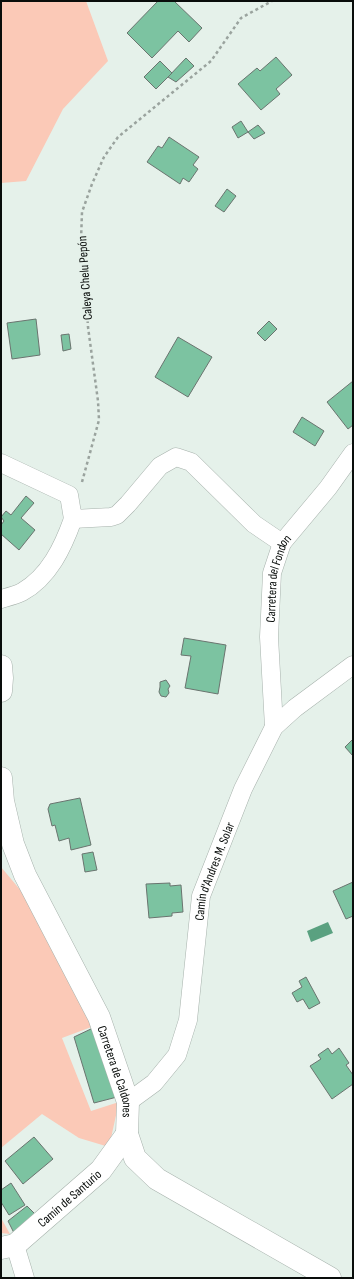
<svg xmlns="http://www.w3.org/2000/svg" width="354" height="1279" font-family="'Sofia Sans Condensed',sans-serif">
<rect width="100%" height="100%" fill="#e5f1ea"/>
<!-- green -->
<g fill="#fbc9b7">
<polygon points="1,1 86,1 108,61 63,109 26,181 1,183"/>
<polygon points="1,867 27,898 94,1026 62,1038 91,1111 119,1102 109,1147 79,1138 42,1114 1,1148"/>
<polygon points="1,1218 10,1234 1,1233"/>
</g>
<!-- water -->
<polygon fill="#5aa180" points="328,922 333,933 311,942 307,931"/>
<!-- building -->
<g fill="#7cc3a1" stroke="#6a746f">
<polygon points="158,1 174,1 202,28 189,42 178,31 152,58 127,33"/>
<polygon points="276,57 292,75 276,89 280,94 261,110 238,84 257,68 260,71"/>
<polygon points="186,58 194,66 176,82 168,77"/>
<polygon points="160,61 172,73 156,89 144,77"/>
<polygon points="241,121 248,132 238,138 232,127"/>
<polygon points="258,125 265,133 254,139 248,132"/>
<polygon points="169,137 199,157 193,165 198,169 189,182 183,178 180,184 147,162 158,146 162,148"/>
<polygon points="227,189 236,196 224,212 215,206"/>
<polygon points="36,319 40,355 12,359 7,323"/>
<polygon points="269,321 277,329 265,341 257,333"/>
<polygon points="69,334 71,349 63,351 61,335"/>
<polygon points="178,337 212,357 188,397 155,377"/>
<polygon points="353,381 353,425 348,429 327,402"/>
<polygon points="302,417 324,431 315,446 293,432"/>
<polygon points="26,496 34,503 21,518 35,530 19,550 1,534 1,525 4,521 1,517 6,511 11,515"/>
<polygon points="184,638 226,645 218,694 185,688 191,656 181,655"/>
<polygon points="166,680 170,686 168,689 169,693 166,697 161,696 159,692 160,687 160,682"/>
<polygon points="353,739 353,756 345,747"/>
<polygon points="80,798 91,845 71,850 69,838 59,841 55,825 52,826 48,809 50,804"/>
<polygon points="93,852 97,870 85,872 82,854"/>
<polygon points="353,882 353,916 346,919 333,891"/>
<polygon points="170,883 170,886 181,885 183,912 172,913 172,916 149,918 146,884"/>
<polygon points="306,977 320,1003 309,1009 303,999 297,1002 292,993 302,987 299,981"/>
<polygon points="93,1028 117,1097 94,1103 74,1037"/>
<polygon points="328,1048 332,1054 339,1048 349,1063 346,1065 353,1075 353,1084 332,1099 310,1066 321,1059 318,1055"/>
<polygon points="34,1137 53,1159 23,1184 5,1161"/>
<polygon points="11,1183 25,1205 9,1215 1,1202 1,1190"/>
<polygon points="27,1206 35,1214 14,1233 8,1221"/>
</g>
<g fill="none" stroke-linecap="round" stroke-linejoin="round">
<defs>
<g id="street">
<polyline points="1,463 69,495 73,519 111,517 117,515 128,504 160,466 176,457 191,462 254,524 282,543"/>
<path d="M1,599C8,597 16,595 22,592C49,577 63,547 73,519"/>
<path id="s1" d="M274,727L269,637L272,573L282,543L328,488L353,453"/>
<path id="s2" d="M128,1102L154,1083L177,1055L188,1020L201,896L243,789L274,727L295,708L353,665"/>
<polyline points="15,1245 25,1278"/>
</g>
<g id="secondary">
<polyline points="1,666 2,678 1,691"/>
<path id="s3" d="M1,778L3,801L13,844L25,875L99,1017L128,1102L127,1134L135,1158L157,1179L330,1278"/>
<path id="s4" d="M1,1248L15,1245L101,1170L127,1134"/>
</g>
</defs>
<!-- street casing -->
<use href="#street" stroke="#a7b2ac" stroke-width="19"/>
<!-- secondary casing -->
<use href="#secondary" stroke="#a7b2ac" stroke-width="23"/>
<!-- path -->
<polyline stroke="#9aa39e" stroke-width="2.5" stroke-dasharray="3 3" stroke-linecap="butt" points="82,482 99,420 98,401 88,327 84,269 81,240 82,212 92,184 104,157 118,137 211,61 241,18 272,1"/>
<!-- street -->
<use href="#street" stroke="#fff" stroke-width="18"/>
<!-- secondary -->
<use href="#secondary" stroke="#fff" stroke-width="22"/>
</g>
<g text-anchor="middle" stroke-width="4" stroke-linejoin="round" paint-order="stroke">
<!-- street labels -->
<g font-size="13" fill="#090d0b" stroke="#e5f1ea">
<text transform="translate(84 278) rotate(-94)" y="5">Caleya Chelu Pepón</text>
<text dy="5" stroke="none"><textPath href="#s1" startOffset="150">Carretera del Fondon</textPath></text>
<text dy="5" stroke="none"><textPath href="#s2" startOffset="257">Camín d'Andres M. Solar</textPath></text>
<text dy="5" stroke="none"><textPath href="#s3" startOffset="318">Carretera de Caldones</textPath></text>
<text dy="5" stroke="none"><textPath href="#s4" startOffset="86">Camín de Santurio</textPath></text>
</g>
</g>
<!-- border -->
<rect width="354" height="1279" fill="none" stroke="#090d0b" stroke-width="4"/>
</svg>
